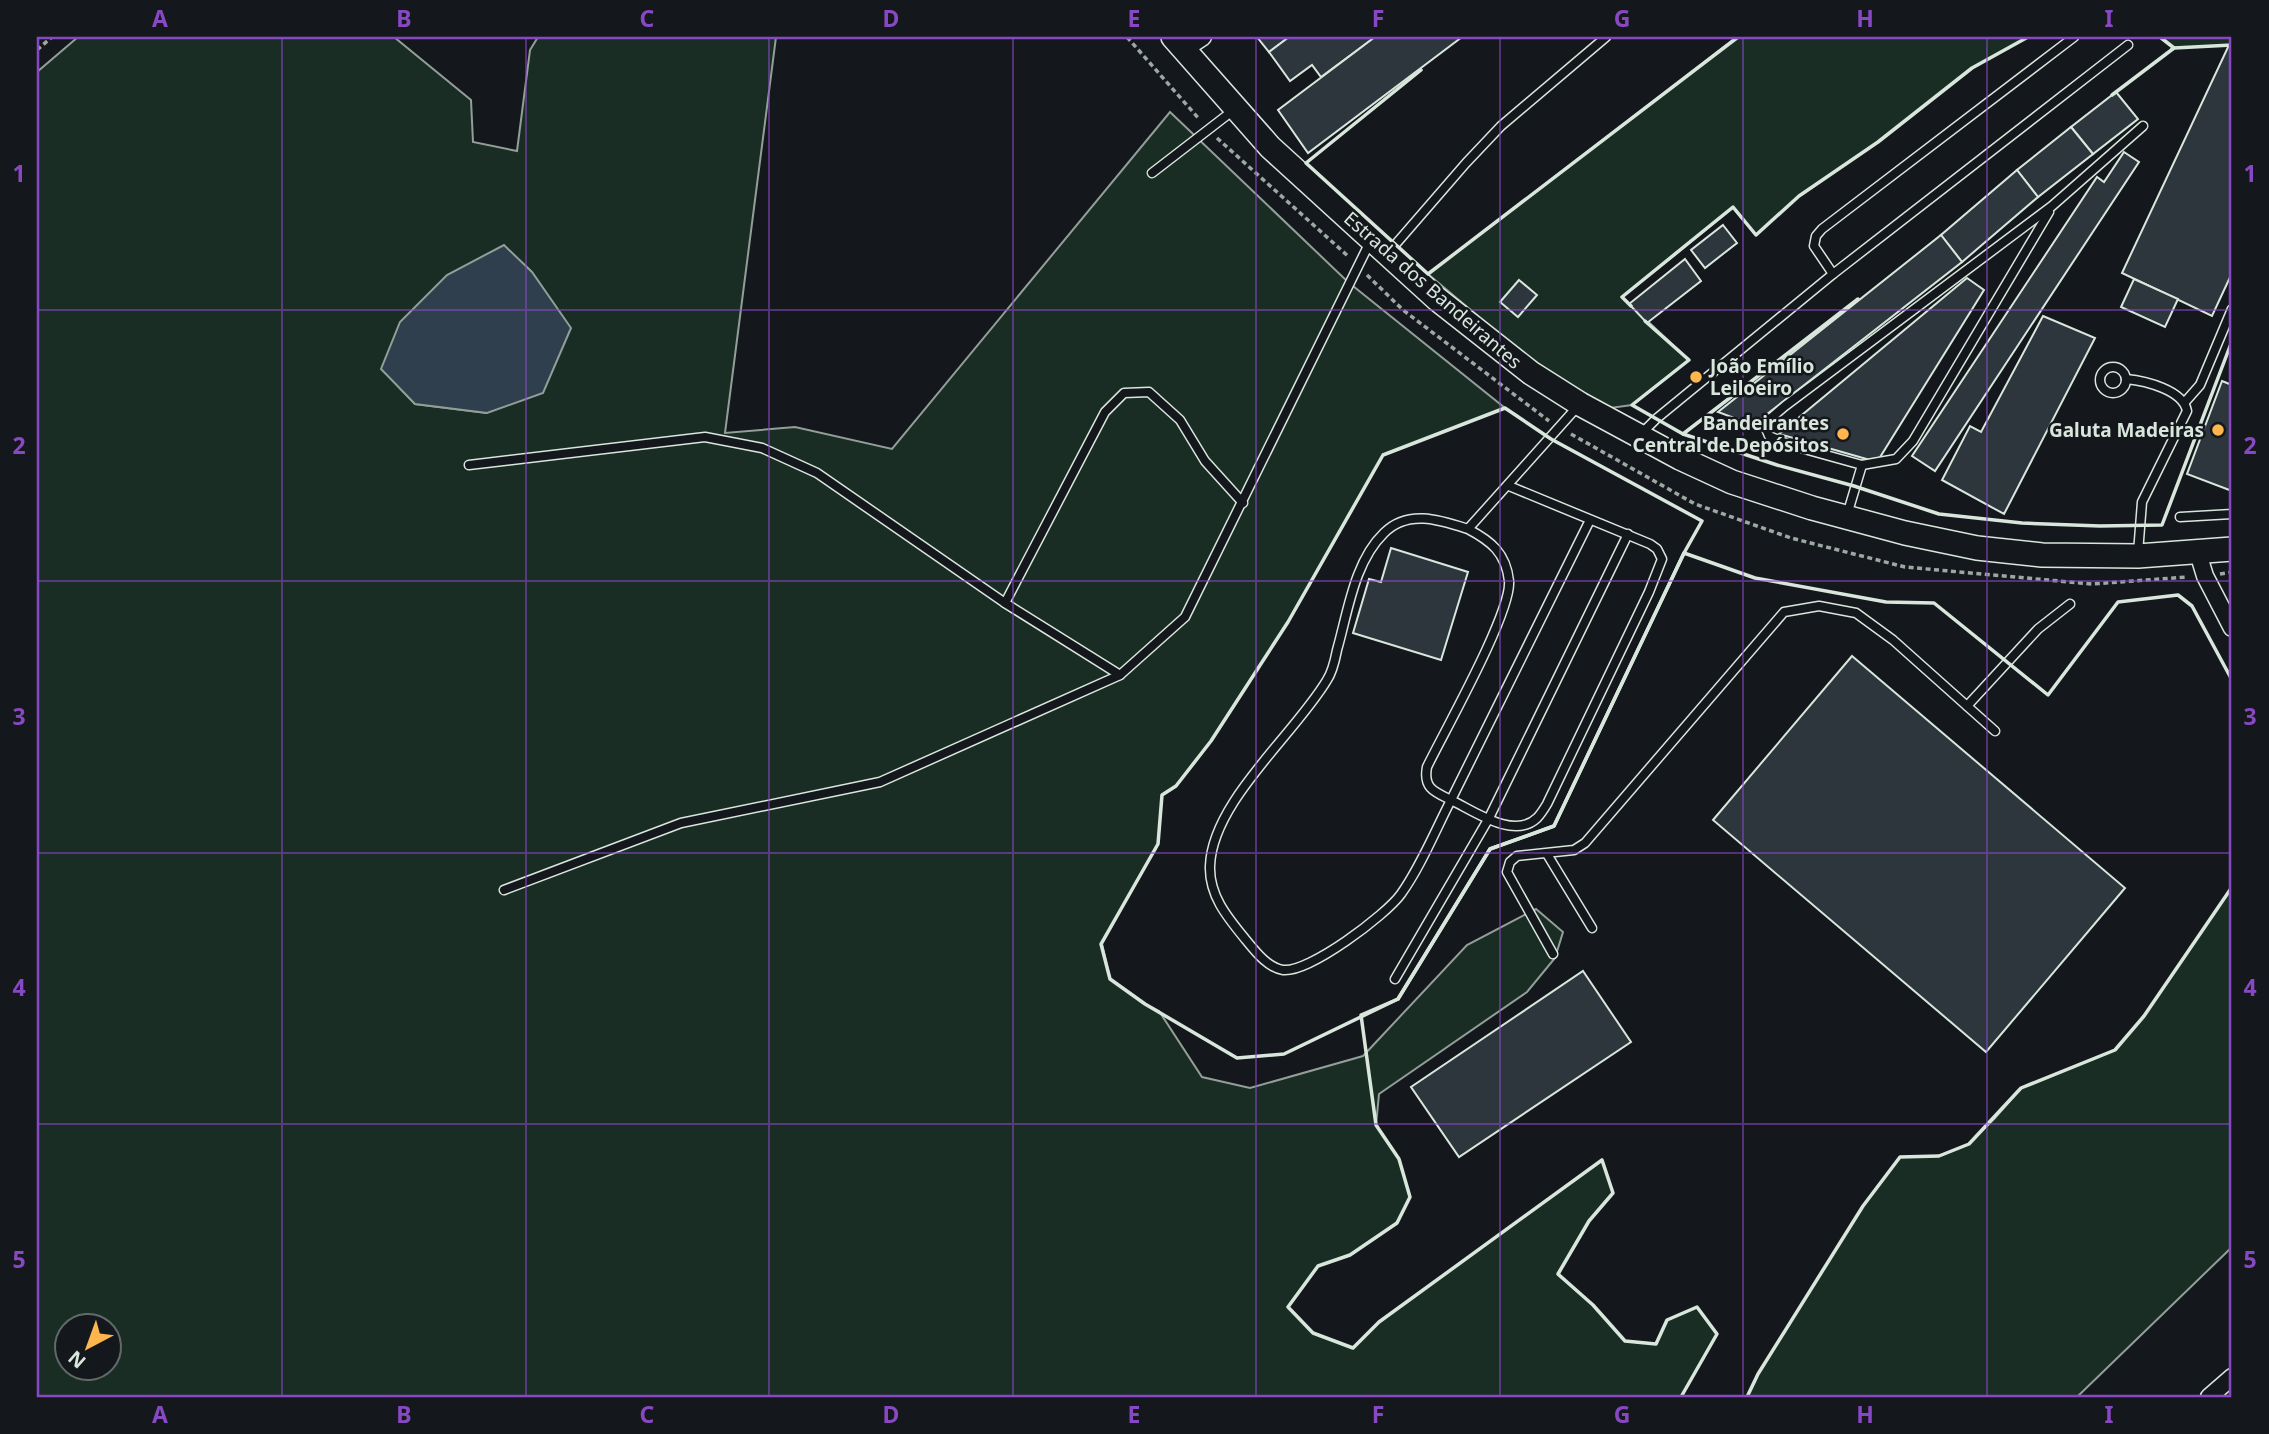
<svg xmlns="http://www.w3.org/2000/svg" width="2269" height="1434" font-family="'Noto Sans',sans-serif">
<rect width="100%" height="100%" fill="#14181c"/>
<!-- green -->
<g fill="#1a2d24" stroke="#939e99" stroke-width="2" fill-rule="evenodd">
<path d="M78,37H394L471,100L473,142L517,151L530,50L538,37H776L725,433L795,427L892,449L1170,112L1348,282L1505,408L1383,455L1288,622L1211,741L1176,786L1162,795L1158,844L1102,944L1110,979L1145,1004L1159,1011L1202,1077L1250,1088L1363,1056L1467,945L1536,909L1563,932L1555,958L1527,992L1379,1094L1376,1125L1399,1159L1410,1197L1397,1223L1350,1255L1318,1266L1288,1307L1313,1333L1353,1348L1379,1322L1602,1160L1613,1193L1589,1221L1558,1275L1593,1305L1625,1341L1656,1344L1667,1320L1697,1307L1717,1334L1681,1397H37V72ZM382,369L487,413L415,404ZM66,1326H108V1368H66Z"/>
<polygon points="1737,37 2028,37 1972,68 1878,142 1799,196 1756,235 1733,208 1622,297 1689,360 1632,405 1610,408 1550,373 1511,344 1428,274"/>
<polygon points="2160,37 2232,37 2232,45 2174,48"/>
<polygon points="2232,887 2232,1247 2077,1397 1747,1397 1758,1374 1863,1206 1900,1157 1939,1156 1969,1144 1995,1118 2021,1088 2115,1050 2144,1016"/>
</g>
<!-- water -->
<polygon fill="#2f3f4d" stroke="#939e99" stroke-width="2" points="504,245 532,272 571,328 543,393 487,413 415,404 381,369 400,322 447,275"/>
<!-- building -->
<g fill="#2c363c" stroke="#d8e6dc" stroke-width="2">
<polygon points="1257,37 1289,37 1269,52"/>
<polygon points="1289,37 1375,37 1321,77 1312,65 1290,81 1269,52"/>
<polygon points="1375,37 1462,37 1308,153 1278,110"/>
<polygon points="2229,45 2232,45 2232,273 2212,316 2122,273"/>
<polygon points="2116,92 2138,119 2093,154 2071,127"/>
<polygon points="2071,127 2093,154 2038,197 2017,170"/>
<polygon points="2124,152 2139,162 1935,471 1912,456 2097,177 2104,182"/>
<polygon points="2017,170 2038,197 1962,262 1941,235"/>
<polygon points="1723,225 1737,243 1705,268 1691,250"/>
<polygon points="1941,235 1962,262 1753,425 1718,412"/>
<polygon points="1685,259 1701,281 1647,323 1629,304"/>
<polygon points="1967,278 1984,290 1877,462 1779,434"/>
<polygon points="2134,279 2178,299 2165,327 2121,307"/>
<polygon points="1519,280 1537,295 1518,317 1500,302"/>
<polygon points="2043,316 2095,338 2004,514 1942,480 1970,426 1981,432"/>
<polygon points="2222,381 2232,385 2232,491 2187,474"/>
<polygon points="1391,548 1468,572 1441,660 1353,633 1369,579 1381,582"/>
<polygon points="1852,656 2125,888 1986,1052 1713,820"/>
<polygon points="1583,971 1631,1042 1459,1157 1411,1087"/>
</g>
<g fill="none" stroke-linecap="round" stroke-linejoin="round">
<defs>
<g id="lane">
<polyline points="1152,173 1235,109"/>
<polyline points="1388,253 1466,163 1501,126 1606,37"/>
<polyline points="1833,274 1814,246 1816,236 1822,229 2074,37"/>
<circle cx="2113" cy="380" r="13"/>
<path d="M2126,379C2146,381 2183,390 2187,411L2142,502L2138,553"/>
<polyline points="2185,402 2200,385 2232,309"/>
<polyline points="1641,434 1656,419 1833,274 2128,45"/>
<polyline points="469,465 705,437 762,448 817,473 1005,603 1120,675"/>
<polyline points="1862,465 1896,459 1913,441 2049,212"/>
<path d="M1509,486L1650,544L1657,549L1662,559L1649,592L1547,804C1544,809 1541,814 1537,818C1514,840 1474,811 1451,800L1590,520"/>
<polyline points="1847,515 1862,465 1790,445 1769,436 1764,424 1785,406 2052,206 2143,126"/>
<polyline points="2180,517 2232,514"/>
<path d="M1468,529C1491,541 1506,553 1509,581C1512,612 1444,732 1427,767C1423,788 1434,792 1451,800C1435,831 1421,866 1401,894C1386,915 1309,973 1283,970C1268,968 1255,951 1246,940C1228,918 1209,896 1210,866C1212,802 1295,734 1327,680C1333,671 1335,660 1337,650C1348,612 1354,562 1384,533C1408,509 1440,520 1468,529L1578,406"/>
<polyline points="1005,603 1105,412 1124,393 1149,392 1180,420 1205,461 1243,503"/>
<polyline points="1967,706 2038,629 2070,604"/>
<polyline points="1547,854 1592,928"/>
<polyline points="504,890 681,823 880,782 1120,675 1185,617 1370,242"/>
<polyline points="1553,954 1507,872 1510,862 1517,856 1574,850 1585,843 1784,612 1819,606 1856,613 1893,640 1995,731"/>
<polyline points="1395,979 1489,818 1628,534"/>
</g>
<g id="street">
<polyline points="1185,49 1203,37"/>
<polyline points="2198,553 2205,576 2232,628"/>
<polyline points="2209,1397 2232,1377"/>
</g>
<polyline id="secondary" points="1173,37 1270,147 1437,299 1531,373 1580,404 1680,458 1732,482 1812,508 1905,533 1977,548 2042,555 2138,556 2232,549"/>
</defs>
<!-- lane casing -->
<use href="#lane" stroke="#d8e6dc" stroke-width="11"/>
<!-- street casing -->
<use href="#street" stroke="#d8e6dc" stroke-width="19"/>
<!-- secondary casing -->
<use href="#secondary" stroke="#d8e6dc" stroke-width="26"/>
<!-- path -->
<g stroke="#9da8a2" stroke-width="3.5" stroke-dasharray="5 3.5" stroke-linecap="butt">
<polyline points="1127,37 1200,120"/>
<polyline points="37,50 52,37"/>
<polyline points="1217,138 1349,257"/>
<polyline points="1367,275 1403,310 1549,421"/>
<polyline points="1571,434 1695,504 1791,538 1905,567 2092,584 2188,577"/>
<polyline points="2220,574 2232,572"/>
</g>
<!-- lane -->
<use href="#lane" stroke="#14181c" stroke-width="8"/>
<!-- street -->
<use href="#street" stroke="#14181c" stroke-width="16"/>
<!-- secondary -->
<use href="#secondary" stroke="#14181c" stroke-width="23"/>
<!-- wall -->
<g stroke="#d8e6dc" stroke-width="3.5">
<polyline points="2160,37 2174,48 2172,49"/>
<polyline points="1421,70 1306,163 1428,274 1738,37"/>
<polyline points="2112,95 2174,48 2232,45"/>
<polyline points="1858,299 1683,434 1777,465 1854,486 1939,514 2022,523 2100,526 2162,525 2232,341"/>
<polyline points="1631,306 1622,297 1733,207 1756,235 1799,196 1878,142 1972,68 2028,37"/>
<polyline points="1645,321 1689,360 1632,405 1683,434"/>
<polygon points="1505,408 1551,439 1702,521 1684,553 1554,826 1490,849 1398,999 1284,1054 1237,1058 1145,1004 1110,979 1101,944 1158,844 1162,795 1176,786 1211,741 1288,622 1383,455"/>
<polyline points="1681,1397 1717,1334 1697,1307 1667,1320 1656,1344 1625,1341 1593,1305 1558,1274 1589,1221 1613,1193 1602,1160 1379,1322 1353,1348 1313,1333 1288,1307 1318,1266 1350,1255 1397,1223 1410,1197 1399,1159 1376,1125 1361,1015 1398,999 1490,849 1554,826 1684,553 1755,578 1886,602 1934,603 2048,695 2118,602 2178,595 2192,606 2232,680"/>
<polyline points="1747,1397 1758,1374 1863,1206 1900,1157 1939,1156 1969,1144 2021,1088 2115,1050 2144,1016 2232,887"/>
</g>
</g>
<!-- grid -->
<path fill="none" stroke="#8948c3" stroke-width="2" stroke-opacity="0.55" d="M282,37V1397M526,37V1397M769,37V1397M1013,37V1397M1256,37V1397M1500,37V1397M1743,37V1397M1987,37V1397M37,310H2232M37,581H2232M37,853H2232M37,1124H2232"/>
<!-- markers -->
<g fill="#ffb74d" stroke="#14181c" stroke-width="2.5">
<circle cx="1696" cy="377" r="7"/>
<circle cx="2218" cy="430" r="7"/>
<circle cx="1843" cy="434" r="7"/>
</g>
<g text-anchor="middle" stroke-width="5" stroke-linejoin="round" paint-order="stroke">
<!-- street labels -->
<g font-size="19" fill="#d8e6dc" stroke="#14181c">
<text transform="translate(1433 290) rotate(41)" y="7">Estrada dos Bandeirantes</text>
</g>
<!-- poi labels -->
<g font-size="19" font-weight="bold" fill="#d8e6dc" stroke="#14181c" text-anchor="end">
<text x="1710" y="373" text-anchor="start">João Emílio<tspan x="1710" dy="22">Leiloeiro</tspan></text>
<text x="1829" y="430">Bandeirantes<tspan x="1829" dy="22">Central de Depósitos</tspan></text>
<text x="2204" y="437">Galuta Madeiras</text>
</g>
</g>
<!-- border -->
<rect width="2269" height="1434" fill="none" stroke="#14181c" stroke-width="77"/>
<!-- north arrow -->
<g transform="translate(88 1347) rotate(221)"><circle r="33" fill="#14181c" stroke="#626a69" stroke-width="2"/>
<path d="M0-5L12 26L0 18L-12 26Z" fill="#ffb74d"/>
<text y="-10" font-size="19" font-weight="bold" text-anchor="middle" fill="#d8e6dc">N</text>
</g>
<rect x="38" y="38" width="2192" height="1358" fill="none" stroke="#8948c3" stroke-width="2.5"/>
<g font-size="23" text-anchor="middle" font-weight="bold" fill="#8948c3">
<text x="160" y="27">A</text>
<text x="404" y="27">B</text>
<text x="647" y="27">C</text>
<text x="891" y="27">D</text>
<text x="1134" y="27">E</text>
<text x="1378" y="27">F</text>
<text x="1622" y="27">G</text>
<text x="1865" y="27">H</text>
<text x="2109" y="27">I</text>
<text x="19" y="182">1</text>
<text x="2250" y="182">1</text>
<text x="19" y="454">2</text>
<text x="2250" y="454">2</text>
<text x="19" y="725">3</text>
<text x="2250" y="725">3</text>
<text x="19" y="996">4</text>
<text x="2250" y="996">4</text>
<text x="19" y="1268">5</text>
<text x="2250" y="1268">5</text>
<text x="160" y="1423">A</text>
<text x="404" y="1423">B</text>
<text x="647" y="1423">C</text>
<text x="891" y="1423">D</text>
<text x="1134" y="1423">E</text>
<text x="1378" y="1423">F</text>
<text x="1622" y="1423">G</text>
<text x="1865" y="1423">H</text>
<text x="2109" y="1423">I</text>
</g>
</svg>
